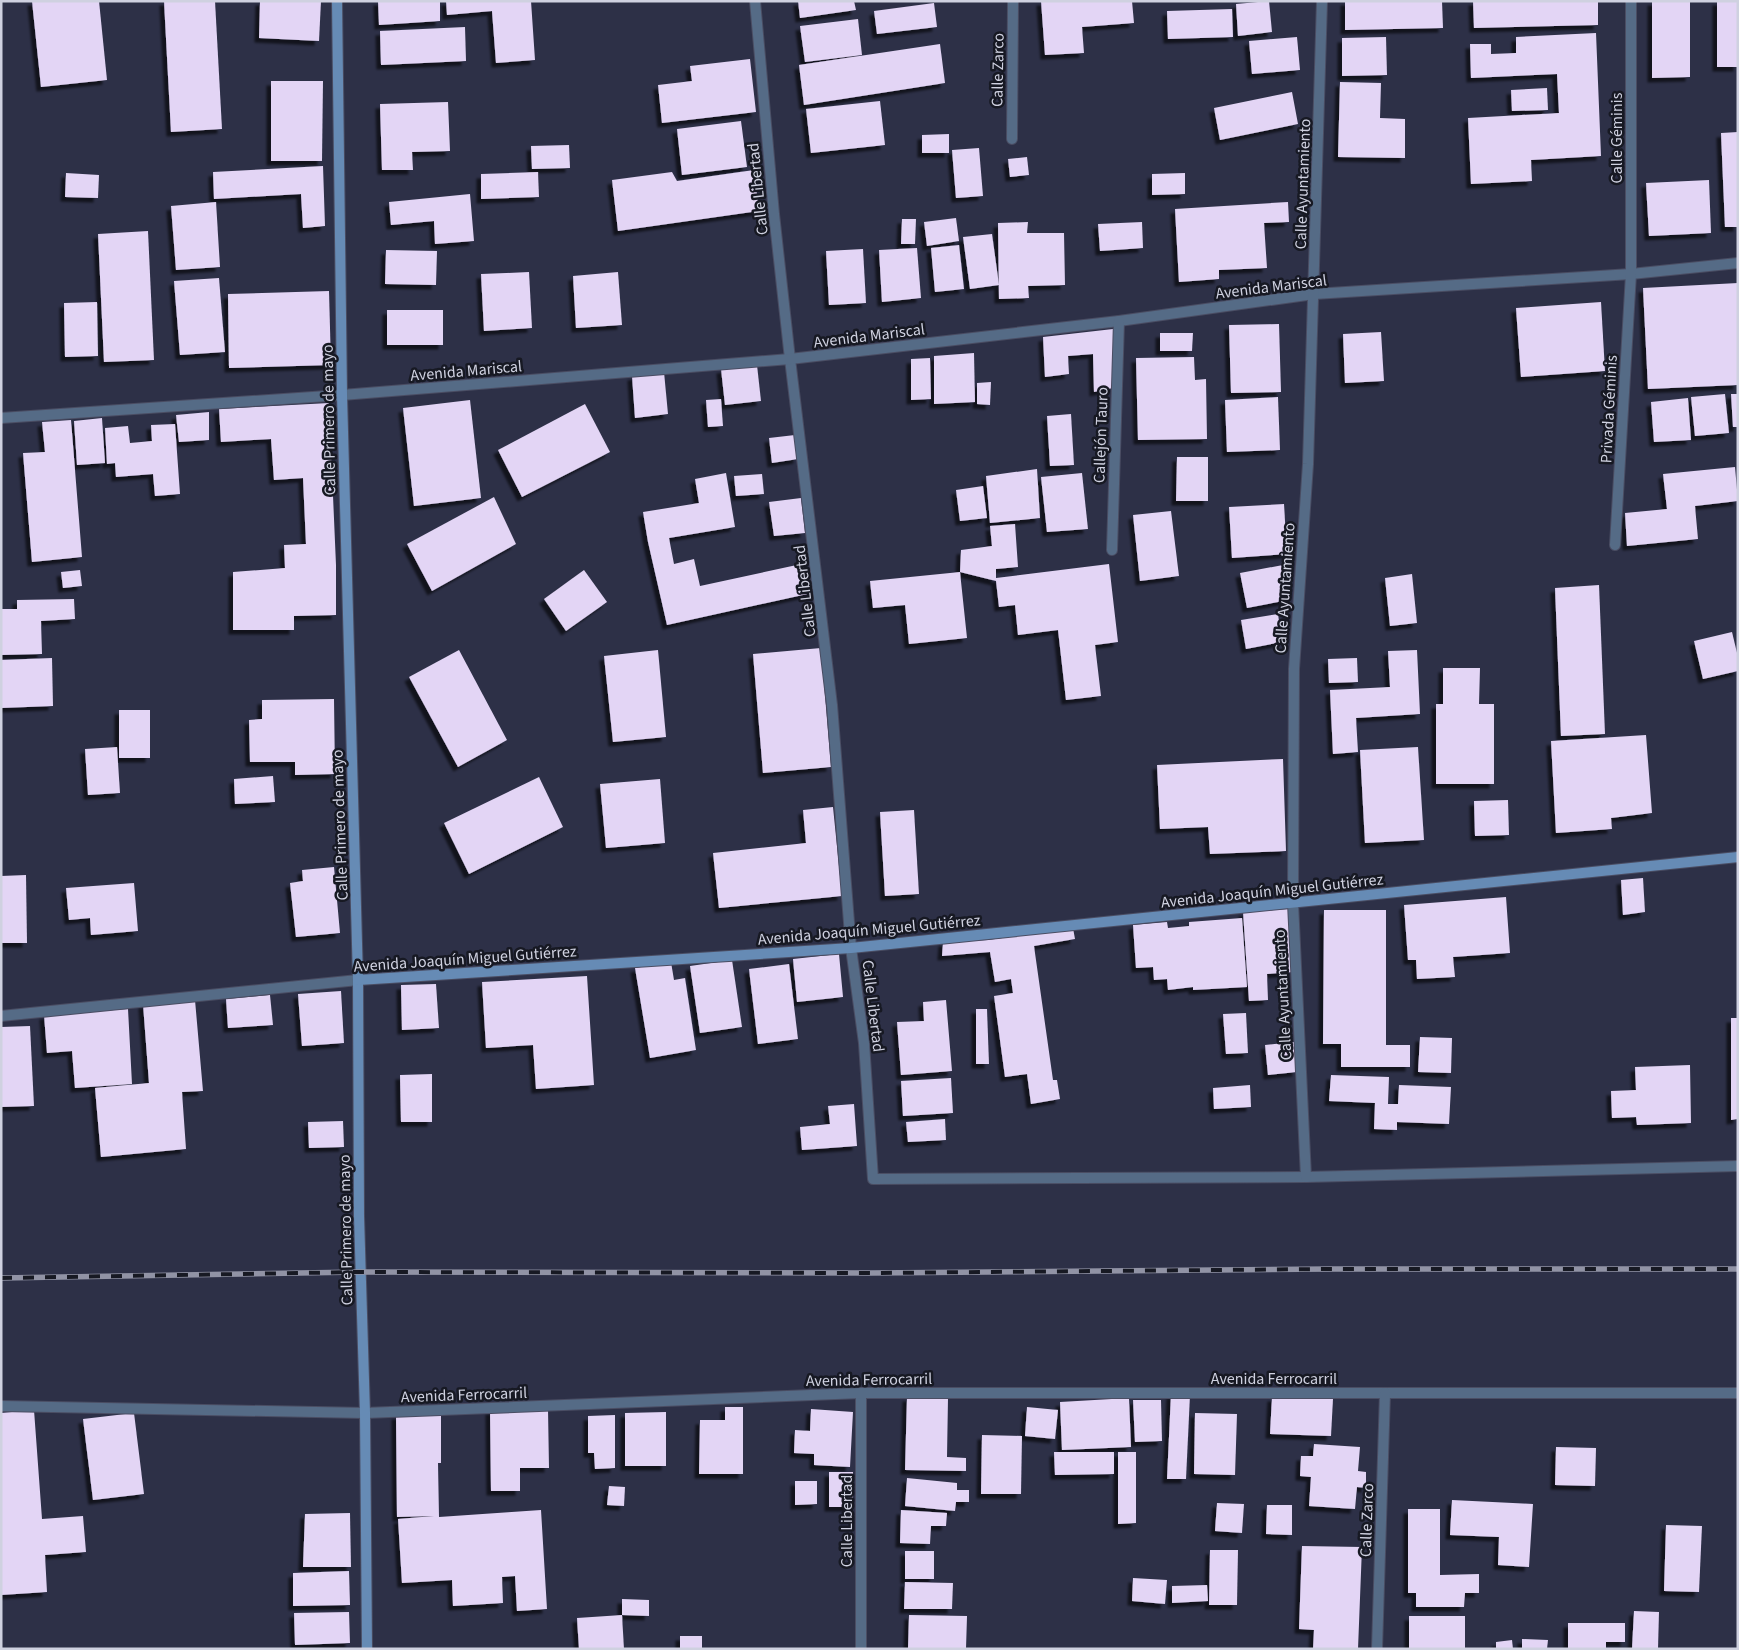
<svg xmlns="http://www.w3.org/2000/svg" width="1739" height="1650" font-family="'Source Sans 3',sans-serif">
<defs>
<filter id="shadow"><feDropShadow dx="-4.5" dy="4.5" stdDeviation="1" flood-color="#0009"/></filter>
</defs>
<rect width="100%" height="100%" fill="#2d3047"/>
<!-- building -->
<g fill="#e3d5f5" filter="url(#shadow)">
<polygon points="32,1 99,1 107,80 41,87"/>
<polygon points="164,1 215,1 222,129 171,132"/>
<polygon points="260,1 321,1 319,41 259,38"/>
<polygon points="378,1 440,1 440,21 379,25"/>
<polygon points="446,1 531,1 535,60 496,63 492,11 447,15"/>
<polygon points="798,1 854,1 856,10 800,18"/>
<polygon points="1041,1 1132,1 1134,23 1082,27 1084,53 1045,55"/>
<polygon points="1269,1 1272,32 1238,36 1236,4"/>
<polygon points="1345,1 1442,1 1443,28 1345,30"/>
<polygon points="1473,1 1598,1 1598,25 1474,28"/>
<polygon points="1652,1 1690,1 1690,77 1652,78"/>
<rect x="1717" y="1" width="21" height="66"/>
<polygon points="934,3 937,27 877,34 874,11"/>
<polygon points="1232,9 1233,37 1168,39 1167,11"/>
<polygon points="858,19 862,55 805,62 800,26"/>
<polygon points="465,27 466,61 381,65 380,31"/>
<polygon points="1596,33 1601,156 1531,160 1532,181 1471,184 1468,118 1559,113 1557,74 1471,78 1470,44 1491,44 1491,54 1516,53 1516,37"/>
<polygon points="1297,37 1300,70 1252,74 1249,41"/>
<polygon points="1386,37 1387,75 1342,76 1342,38"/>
<polygon points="940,44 945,83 804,105 799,65"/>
<polygon points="750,59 756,112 662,123 658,85 692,81 690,66"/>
<polygon points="271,81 323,81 322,161 271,161"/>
<polygon points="1340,82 1381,83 1380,118 1405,119 1405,158 1338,157"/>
<polygon points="1547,88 1548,110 1512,111 1511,90"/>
<polygon points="1292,92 1298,124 1220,140 1214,108"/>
<polygon points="880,101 885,145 811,153 806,109"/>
<polygon points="448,102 450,151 412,152 413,170 382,170 380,104"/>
<polygon points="741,121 747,167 682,175 677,129"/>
<polygon points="1738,132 1738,227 1725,227 1721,133"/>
<polygon points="949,134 949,153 922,153 922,135"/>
<polygon points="569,145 570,168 532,169 531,146"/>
<polygon points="979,148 983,196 956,198 952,150"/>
<polygon points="1027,157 1029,175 1010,177 1008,159"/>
<polygon points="323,166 325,226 303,228 301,194 214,199 213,172"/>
<polygon points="754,170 759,211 618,231 612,180 672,172 677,181"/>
<polygon points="538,172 539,197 481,199 481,174"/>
<polygon points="66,173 99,175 98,198 65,197"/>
<polygon points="1185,173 1185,194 1152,195 1152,174"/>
<polygon points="1709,180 1711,233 1649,236 1646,183"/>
<polygon points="470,194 474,241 435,244 434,221 391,225 389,202"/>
<polygon points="216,202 220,267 176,270 171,206"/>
<polygon points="1288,202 1289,222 1264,223 1267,268 1219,270 1219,279 1179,282 1175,209"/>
<polygon points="956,218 959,241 927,246 924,222"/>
<polygon points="902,219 916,219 915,244 901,244"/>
<polygon points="1028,222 1027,233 1064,233 1065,285 1028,286 1029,298 999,299 998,223"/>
<polygon points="1142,222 1143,248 1100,251 1098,224"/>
<polygon points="148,231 154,360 104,362 98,234"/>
<polygon points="992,234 999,285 970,289 963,237"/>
<polygon points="959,245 964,289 935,292 931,248"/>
<polygon points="917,248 921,298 882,302 879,250"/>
<polygon points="863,249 866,303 829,305 826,251"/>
<polygon points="386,250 437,251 436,285 385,284"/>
<polygon points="529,272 532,328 484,331 481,274"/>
<polygon points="618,272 622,325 576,328 573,276"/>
<polygon points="219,278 225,352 180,355 174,281"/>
<polygon points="1738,283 1738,385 1648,389 1643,288"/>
<polygon points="329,291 331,365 229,368 228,294"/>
<polygon points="97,302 98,356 65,357 64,303"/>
<polygon points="1601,302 1605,371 1521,377 1516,308"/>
<rect x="387" y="310" width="56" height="35"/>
<polygon points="1279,324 1281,392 1231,393 1229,325"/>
<polygon points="1113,329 1113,388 1094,392 1093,354 1068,356 1069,374 1045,377 1043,337"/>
<polygon points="1381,332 1384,381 1345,383 1343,334"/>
<polygon points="1160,333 1193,333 1192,351 1160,351"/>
<polygon points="974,353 975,402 934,404 934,356"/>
<polygon points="1194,357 1195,380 1206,379 1207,439 1138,440 1136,358"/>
<polygon points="930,358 931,399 911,400 911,359"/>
<polygon points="757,365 761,401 725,405 721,369"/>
<polygon points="664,372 668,414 635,418 632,376"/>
<polygon points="991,382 990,405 977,404 977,383"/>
<polygon points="1725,394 1729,433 1695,436 1691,397"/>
<polygon points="1731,394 1738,394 1738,427 1733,427"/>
<polygon points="1278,397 1280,450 1227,452 1225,400"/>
<polygon points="1688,398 1691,440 1654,442 1651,402"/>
<polygon points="721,399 723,426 708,427 706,400"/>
<polygon points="470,400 481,498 414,506 403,408"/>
<polygon points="329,403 336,565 336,615 294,616 294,630 233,630 233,572 285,568 284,545 306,544 303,478 274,480 271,439 221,442 219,409"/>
<polygon points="585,404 610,452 522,497 498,450"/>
<polygon points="209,412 209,440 179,442 176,415"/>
<polygon points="1071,414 1074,465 1050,466 1047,416"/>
<polygon points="102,418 105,463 77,465 74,421"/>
<polygon points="71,420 82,557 32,562 23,453 45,452 42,422"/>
<polygon points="175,424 180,494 155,496 153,474 116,477 115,463 107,464 105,428 128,426 130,443 152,441 151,425"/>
<polygon points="795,435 798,459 772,463 769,438"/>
<polygon points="1177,457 1208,457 1208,501 1176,501"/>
<polygon points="1735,467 1738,501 1695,506 1698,539 1627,546 1625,513 1667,509 1663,474"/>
<polygon points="1037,469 1040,518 990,523 986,476"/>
<polygon points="726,473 735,527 669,538 674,564 694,559 700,586 806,563 812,593 667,625 648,542 643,512 699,503 695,479"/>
<polygon points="1082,473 1088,529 1047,532 1041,477"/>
<polygon points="762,474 764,494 736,496 734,476"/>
<polygon points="983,486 987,518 960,521 956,490"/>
<polygon points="494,497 516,544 432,591 407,544"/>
<polygon points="801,498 805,533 774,536 769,502"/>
<polygon points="1284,504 1287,554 1232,558 1229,507"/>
<polygon points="1171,511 1179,576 1140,581 1133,515"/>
<polygon points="1015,524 1018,567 996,569 996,578 1109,564 1118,642 1095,645 1101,696 1066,700 1058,630 1018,635 1015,605 999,607 996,581 960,572 961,550 992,546 990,526"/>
<polygon points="1283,565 1289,600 1247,608 1240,573"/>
<polygon points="80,570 82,586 63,588 61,572"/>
<polygon points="584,570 607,602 566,631 544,599"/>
<polygon points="960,572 967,638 909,644 905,605 873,608 870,581"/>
<polygon points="1412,574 1417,623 1390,626 1385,578"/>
<polygon points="1599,585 1605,734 1561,736 1555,588"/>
<polygon points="74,599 75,619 41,621 42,654 1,655 1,609 17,609 17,600"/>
<polygon points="1278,614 1282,642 1246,649 1241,620"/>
<polygon points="1732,632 1738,657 1738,671 1703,679 1694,641"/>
<polygon points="821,648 831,767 763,773 753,654"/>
<polygon points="459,650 507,740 458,767 409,677"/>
<polygon points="658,650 666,737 613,742 604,656"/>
<polygon points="1417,650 1420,714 1356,718 1358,752 1333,754 1330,690 1390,687 1388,651"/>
<polygon points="52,658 53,706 1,708 1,660"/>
<polygon points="1357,658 1358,682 1329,683 1328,659"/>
<polygon points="1443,668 1480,668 1479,704 1494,704 1494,784 1436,784 1436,704 1443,704"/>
<polygon points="334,699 335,774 295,775 295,762 250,762 249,720 262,719 262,700"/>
<rect x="119" y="710" width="31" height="48"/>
<polygon points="1646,735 1652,813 1611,818 1612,829 1556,833 1551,741"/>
<polygon points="117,747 120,793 88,795 85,749"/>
<polygon points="1418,747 1424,840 1365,843 1360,750"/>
<polygon points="1283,759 1286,851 1210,854 1208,827 1160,829 1157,765"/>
<polygon points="273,776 275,802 235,804 234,779"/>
<polygon points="539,777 563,827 469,874 444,823"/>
<polygon points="660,779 665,843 606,848 600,784"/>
<polygon points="1508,800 1509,835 1475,836 1474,801"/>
<polygon points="833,807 842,896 719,908 713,853 806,843 803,810"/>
<polygon points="914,810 919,894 885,896 880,812"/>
<polygon points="334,867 340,933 296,937 290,883 303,881 302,870"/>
<polygon points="26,875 27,943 1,943 1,876"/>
<polygon points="1643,878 1645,912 1623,915 1621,880"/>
<polygon points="134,883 138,931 91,935 90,918 69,920 66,888"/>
<polygon points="1506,897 1510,953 1453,957 1455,977 1417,979 1416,960 1408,960 1404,905"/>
<polygon points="1289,909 1293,972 1267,974 1268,1000 1249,1001 1243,912"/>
<polygon points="1324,910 1386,910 1386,1045 1410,1045 1410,1067 1341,1067 1341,1044 1323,1044"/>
<polygon points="1242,918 1247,987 1193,990 1193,987 1168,990 1167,979 1154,980 1153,967 1136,968 1133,925 1167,922 1168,928 1189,926 1189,922"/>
<polygon points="1073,928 1075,939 1034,946 1053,1080 1057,1080 1060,1099 1031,1104 1027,1074 1005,1077 994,996 1013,993 1011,979 995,982 990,952 942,956 943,942 988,940"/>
<polygon points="839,954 843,997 797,1002 793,959"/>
<polygon points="732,960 742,1027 700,1033 690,966"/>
<polygon points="671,962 674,980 685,978 696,1050 650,1058 635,968"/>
<polygon points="789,964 798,1039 758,1044 749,969"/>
<polygon points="587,976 594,1085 536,1089 533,1045 486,1048 482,982"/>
<polygon points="436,984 439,1028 402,1030 401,985"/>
<polygon points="341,991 344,1043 302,1046 298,994"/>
<polygon points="270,995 273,1025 228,1028 226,999"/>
<polygon points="195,1000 203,1091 182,1092 186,1149 101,1157 95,1088 149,1083 143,1004"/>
<polygon points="946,1000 952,1071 901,1075 897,1022 924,1021 923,1002"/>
<polygon points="128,1009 132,1084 75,1088 72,1051 47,1053 44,1015"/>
<polygon points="976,1009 987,1009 989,1064 976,1064"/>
<polygon points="1246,1013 1248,1053 1226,1054 1223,1014"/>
<polygon points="1731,1018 1738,1018 1738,1119 1731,1120"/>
<polygon points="30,1026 34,1106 1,1107 1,1027"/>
<polygon points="1420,1037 1452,1038 1451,1073 1418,1072"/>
<polygon points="1294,1042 1297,1072 1268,1075 1265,1045"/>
<polygon points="1690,1065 1691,1123 1637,1125 1636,1117 1612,1118 1611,1091 1636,1090 1635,1067"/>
<polygon points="432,1074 432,1122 401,1122 400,1075"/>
<polygon points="1331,1075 1389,1077 1388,1104 1398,1104 1399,1085 1451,1087 1449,1124 1397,1122 1397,1130 1374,1129 1375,1103 1329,1101"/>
<polygon points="951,1078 953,1113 903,1116 901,1081"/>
<polygon points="1250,1085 1251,1107 1214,1109 1213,1088"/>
<polygon points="854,1104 857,1146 802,1150 800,1127 830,1124 828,1106"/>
<polygon points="945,1119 946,1140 908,1142 906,1122"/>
<polygon points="343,1121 344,1147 309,1148 308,1122"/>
<polygon points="1171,1394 1190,1395 1186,1479 1167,1479"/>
<polygon points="907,1397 948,1398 947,1457 966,1458 966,1471 905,1470"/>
<polygon points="1272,1397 1333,1399 1331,1436 1270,1434"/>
<polygon points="1129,1398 1131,1447 1062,1450 1060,1402"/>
<polygon points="1133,1400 1161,1400 1162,1441 1135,1442"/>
<polygon points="725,1407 743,1407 743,1474 699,1474 700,1420 725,1420"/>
<polygon points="1027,1407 1058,1410 1055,1439 1025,1436"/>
<polygon points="548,1409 549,1468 520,1468 520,1491 491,1491 490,1410"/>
<polygon points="811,1409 853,1412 850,1467 814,1465 814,1454 794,1453 795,1430 810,1431"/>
<polygon points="34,1410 42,1519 83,1516 86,1552 45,1555 47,1592 1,1595 1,1413"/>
<polygon points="666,1412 666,1466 625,1466 625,1413"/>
<polygon points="134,1413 144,1494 93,1500 83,1419"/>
<polygon points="1195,1413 1237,1414 1235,1475 1194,1474"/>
<polygon points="441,1414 441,1463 438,1463 439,1517 541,1510 547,1609 517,1611 515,1576 502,1577 503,1603 453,1606 452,1580 402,1583 398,1519 434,1516 397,1517 396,1415"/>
<polygon points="615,1415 615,1468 595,1469 594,1453 588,1453 588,1416"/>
<polygon points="982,1435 1022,1436 1021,1494 981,1494"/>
<polygon points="1314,1444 1360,1447 1358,1471 1366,1472 1366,1488 1357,1487 1355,1509 1309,1506 1311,1477 1300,1476 1301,1456 1313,1456"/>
<polygon points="1556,1447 1596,1448 1595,1486 1555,1485"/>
<polygon points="1054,1452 1114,1452 1114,1474 1055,1475"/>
<polygon points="1118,1452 1136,1452 1136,1523 1118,1524"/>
<rect x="829" y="1472" width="24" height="35"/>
<polygon points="907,1478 957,1483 957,1490 969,1490 969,1502 956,1502 955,1511 905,1506"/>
<polygon points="795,1481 817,1481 817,1504 795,1505"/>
<polygon points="609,1486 625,1487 624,1506 607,1505"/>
<polygon points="1452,1500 1533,1504 1529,1567 1498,1565 1499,1537 1450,1535"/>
<polygon points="1217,1503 1244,1504 1242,1533 1215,1531"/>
<polygon points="1267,1505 1292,1505 1292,1535 1266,1534"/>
<polygon points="1408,1509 1440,1509 1440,1575 1479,1574 1479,1593 1465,1593 1464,1607 1416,1607 1416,1593 1408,1593"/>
<polygon points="901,1510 947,1513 946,1526 931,1526 930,1544 900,1543"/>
<polygon points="350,1513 351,1567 303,1567 305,1514"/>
<polygon points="1666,1525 1702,1526 1699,1592 1664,1591"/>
<polygon points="1302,1546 1362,1547 1358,1649 1313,1649 1314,1630 1299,1629"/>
<polygon points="1210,1550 1238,1550 1237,1605 1209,1605"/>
<rect x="905" y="1551" width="29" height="28"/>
<polygon points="349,1571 350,1605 293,1606 293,1573"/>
<polygon points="1133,1578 1167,1580 1165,1604 1132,1601"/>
<polygon points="905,1582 953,1583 952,1609 904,1609"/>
<polygon points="1207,1585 1208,1601 1172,1603 1172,1586"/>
<polygon points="622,1599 649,1600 649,1616 622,1615"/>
<polygon points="1634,1611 1659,1612 1658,1649 1632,1649"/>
<polygon points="349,1612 350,1643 295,1645 294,1613"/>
<polygon points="622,1615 624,1649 579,1649 577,1618"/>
<polygon points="909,1615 967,1616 966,1649 908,1649"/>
<rect x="1409" y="1616" width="56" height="33"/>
<polygon points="1568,1623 1625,1623 1625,1642 1606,1642 1606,1649 1568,1649"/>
<rect x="680" y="1636" width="22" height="13"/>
<polygon points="1522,1639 1548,1640 1547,1649 1522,1649"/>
<polygon points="1512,1640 1513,1649 1496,1649 1496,1642"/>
</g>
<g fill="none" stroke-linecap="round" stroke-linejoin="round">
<defs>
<g id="street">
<polyline points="755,1 774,214 790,359 832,705 851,948 864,1043 873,1179 1306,1177 1738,1166"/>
<polyline points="1012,139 1013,1"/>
<polyline points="1,418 342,395 790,359 1119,321 1314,294 1631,274 1738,263"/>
<polyline points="1615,545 1631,274 1631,1"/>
<polyline points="1112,550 1119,321"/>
<polyline points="1,1016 358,980"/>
<polyline points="1306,1177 1293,903 1294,669 1308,464 1322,1"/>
<polyline points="861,1393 861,1649"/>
<polyline points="1,1406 365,1413 861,1393 1738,1393"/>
<polyline points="1377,1649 1385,1393"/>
</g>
<g id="secondary">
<polyline points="337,1 342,395 358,980 359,1216 365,1413 367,1649"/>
<polyline points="358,980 851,948 1738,857"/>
</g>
</defs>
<!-- street casing -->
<use href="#street" stroke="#4a4d63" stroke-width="12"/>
<!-- secondary casing -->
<use href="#secondary" stroke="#4a4d63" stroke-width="12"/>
<!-- street -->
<use href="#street" stroke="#556b86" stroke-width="10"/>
<!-- secondary -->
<use href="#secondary" stroke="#668bb5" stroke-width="10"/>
<defs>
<polyline id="rail" points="1,1278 360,1272 871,1273 1330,1269 1738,1269"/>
</defs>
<!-- rail casing -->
<use href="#rail" stroke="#9193a5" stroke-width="5.5"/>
<!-- rail -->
<use href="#rail" stroke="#171923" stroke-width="4" stroke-dasharray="11" stroke-linecap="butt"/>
</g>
<g text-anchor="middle" stroke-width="5" stroke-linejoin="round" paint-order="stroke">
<!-- street labels -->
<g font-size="16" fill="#cfd1e0" stroke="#171923">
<text transform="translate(997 70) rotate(-89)" y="6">Calle Zarco</text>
<text transform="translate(1616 138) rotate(-90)" y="6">Calle Géminis</text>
<text transform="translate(1302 184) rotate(-88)" y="6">Calle Ayuntamiento</text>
<text transform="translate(757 189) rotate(-96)" y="6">Calle Libertad</text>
<text transform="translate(1271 286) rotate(-7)" y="6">Avenida Mariscal</text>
<text transform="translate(869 335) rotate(-7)" y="6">Avenida Mariscal</text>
<text transform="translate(466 370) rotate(-5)" y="6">Avenida Mariscal</text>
<text transform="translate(1608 409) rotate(-87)" y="6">Privada Géminis</text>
<text transform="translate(328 420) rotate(-91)" y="6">Calle Primero de mayo</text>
<text transform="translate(1100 435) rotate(-88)" y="6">Callejón Tauro</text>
<text transform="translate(1284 588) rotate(-86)" y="6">Calle Ayuntamiento</text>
<text transform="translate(804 591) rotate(-97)" y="6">Calle Libertad</text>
<text transform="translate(339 825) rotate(-92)" y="6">Calle Primero de mayo</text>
<text transform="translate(1272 890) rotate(-6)" y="6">Avenida Joaquín Miguel Gutiérrez</text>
<text transform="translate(869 929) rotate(-5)" y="6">Avenida Joaquín Miguel Gutiérrez</text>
<text transform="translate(465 958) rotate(-4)" y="6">Avenida Joaquín Miguel Gutiérrez</text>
<text transform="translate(1282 995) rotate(-93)" y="6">Calle Ayuntamiento</text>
<text transform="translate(874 1006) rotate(83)" y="6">Calle Libertad</text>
<text transform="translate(345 1230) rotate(-91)" y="6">Calle Primero de mayo</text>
<text x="1274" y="1384">Avenida Ferrocarril</text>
<text transform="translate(869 1379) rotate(-1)" y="6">Avenida Ferrocarril</text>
<text transform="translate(464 1394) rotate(-2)" y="6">Avenida Ferrocarril</text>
<text transform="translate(1366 1520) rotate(-88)" y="6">Calle Zarco</text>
<text transform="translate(846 1521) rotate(-90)" y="6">Calle Libertad</text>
</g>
</g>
<!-- border -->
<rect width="1739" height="1650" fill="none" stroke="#cfd1e0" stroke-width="5"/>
</svg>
